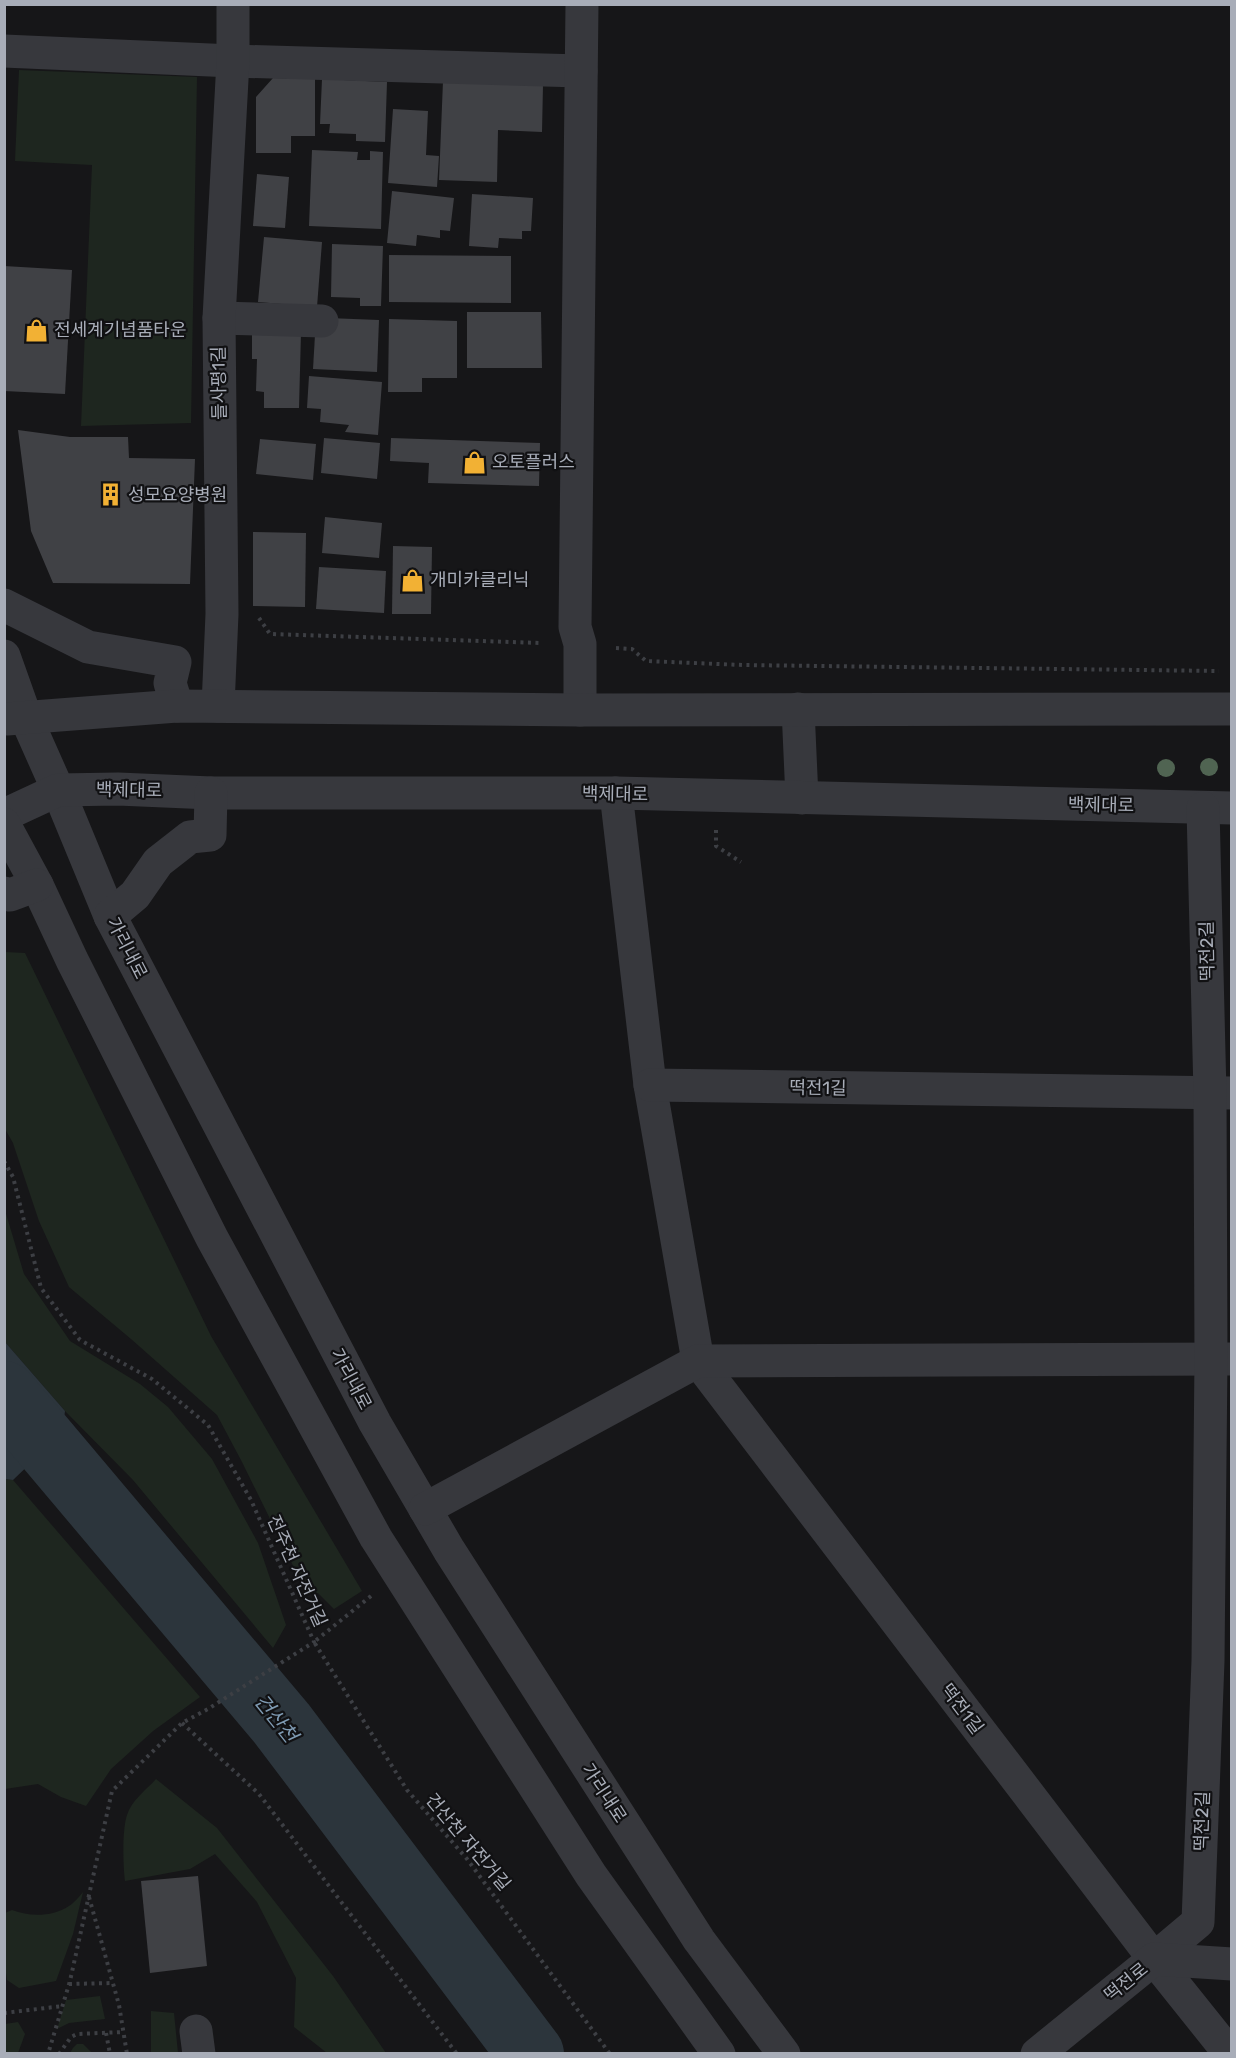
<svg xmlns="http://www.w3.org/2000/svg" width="1236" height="2058" font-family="Rubik,'Noto Sans KR',sans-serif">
<rect width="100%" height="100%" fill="#161618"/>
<!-- green -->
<g fill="#1e261f">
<polygon points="19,70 197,77 191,423 81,426 92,165 15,161"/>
<polygon points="5,952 25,953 211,1336 362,1591 334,1609 318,1593 307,1594 242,1462 217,1415 131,1339 69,1287 39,1221 13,1143 5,1129"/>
<polygon points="4,1207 24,1274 70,1341 140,1384 168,1407 212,1459 258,1543 286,1625 273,1648 133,1480 65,1411 5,1342"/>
<polygon points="5,1479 13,1480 200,1697 153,1731 111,1769 86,1806 61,1797 38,1784 5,1789"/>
<path d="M156,1779L217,1828L333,1976L386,2053H327L294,2027L296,1978L257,1902L215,1854L190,1869L125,1881C123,1865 122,1830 127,1815C131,1801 146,1790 156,1779Z"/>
<path d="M83,1892L73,1934L56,1981L19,1988L7,1980L4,1960L5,1913L12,1910C30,1917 52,1917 69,1906C74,1903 79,1897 83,1892Z"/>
<polygon points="100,1996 105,2019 69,2023 57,2029 66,2000"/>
<polygon points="151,2011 174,2013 178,2053 151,2053"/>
<polygon points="18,2022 25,2034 18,2053 5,2053 5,2024"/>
<polygon points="77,2044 83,2044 92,2053 70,2053 73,2048"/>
</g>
<!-- water -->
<polygon fill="#2c353c" points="5,1342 65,1411 62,1433 13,1480 5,1479"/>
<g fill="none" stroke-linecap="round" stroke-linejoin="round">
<!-- river -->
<polyline stroke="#2c353c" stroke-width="66" points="4,1394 282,1724 531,2054"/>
</g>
<!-- building -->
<g fill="#404145">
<polygon points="273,78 315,79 315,136 291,136 291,153 256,153 256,97"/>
<polygon points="322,79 387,82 385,142 356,141 356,134 329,133 330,124 320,124"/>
<polygon points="443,81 543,85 542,132 498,130 497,182 439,180"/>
<polygon points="393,109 428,111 426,155 439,156 437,187 388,183"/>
<polygon points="312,150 358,152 357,160 370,160 370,151 383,152 381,229 309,226"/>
<polygon points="257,174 289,177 285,228 253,226"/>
<polygon points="392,191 454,198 450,231 440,230 440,238 417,235 416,246 387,243"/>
<polygon points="472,194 533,198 531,231 522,231 522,239 499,238 498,248 469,246"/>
<polygon points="264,237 322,242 317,307 258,302"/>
<polygon points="332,244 383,246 381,306 360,306 360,298 331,297"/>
<polygon points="389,255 511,256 511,303 389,302"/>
<polygon points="4,266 72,270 65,394 4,391"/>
<polygon points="467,312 541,312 542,368 467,368"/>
<polygon points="328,318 379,320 377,372 313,369 315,335"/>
<polygon points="389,319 457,321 457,378 422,378 422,392 388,392"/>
<polygon points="252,331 301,332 299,408 264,408 264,392 256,391 257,359 252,359"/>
<polygon points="309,376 382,382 378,435 345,432 349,425 320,422 321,409 307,408"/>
<polygon points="18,430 70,437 128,437 129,458 195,459 190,584 53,583 31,531"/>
<polygon points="324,438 380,443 377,479 321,473"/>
<polygon points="391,438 540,443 539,486 428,483 429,463 390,461"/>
<polygon points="260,439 316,444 313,480 256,474"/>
<polygon points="325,517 382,523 379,558 322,553"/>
<polygon points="253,532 306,533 305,607 253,606"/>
<polygon points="393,546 432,547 431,614 392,614"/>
<polygon points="319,567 386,571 384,613 316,609"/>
<polygon points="198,1876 207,1966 150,1973 141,1881"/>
</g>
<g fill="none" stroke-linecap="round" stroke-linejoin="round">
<!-- path -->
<g stroke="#3d3f44" stroke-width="4" stroke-dasharray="3 4.5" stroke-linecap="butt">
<polyline points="259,618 270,634 542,643"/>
<polyline points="616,648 632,649 646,661 742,665 1219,671"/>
<polyline points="716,830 716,846 741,862"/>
<polyline points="4,1161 13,1177 41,1288 80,1340 152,1379 208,1425 251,1500 314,1642 208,1709 182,1723 112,1791 70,1981 48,2054"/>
<polyline points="371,1596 314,1642 407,1790 467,1859 610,2054"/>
<polyline points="182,1723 259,1794 457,2054"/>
<polyline points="89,1897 119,2005 127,2054"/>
<polyline points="69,1984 113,1983"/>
<polyline points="4,2013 63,2006"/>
<polyline points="106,2033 110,2054"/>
<polyline points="59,2054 71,2037 77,2034 123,2032"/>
</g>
<!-- minor -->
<g stroke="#37383d" stroke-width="33">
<polyline points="4,51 233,61 581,71"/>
<polyline points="219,318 322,321"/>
<polyline points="4,605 88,647 175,662 170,683 177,706"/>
<polyline points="4,656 26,718 58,790 110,916 375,1423 449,1550 699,1940 784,2054"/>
<polyline points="218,706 222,614 219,318 233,61 233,4"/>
<polyline points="798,709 802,798"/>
<polyline points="580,710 580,644 575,627 582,4"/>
<polyline points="7,719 177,706 580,710 1232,709"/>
<polyline points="616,793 650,1085 698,1361 1154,1959 1230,2054"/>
<polyline points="4,815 58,790 118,789 211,793 616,793 1232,808"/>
<polyline points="4,824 37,885 72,960 212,1238 376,1538 591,1875 719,2054"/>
<polyline points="4,893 10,895 37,885"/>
<polyline points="110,916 135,895 158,862 190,837 210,835 211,793"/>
<polyline points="650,1085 1232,1093"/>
<polyline points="425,1509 698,1361 1232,1359"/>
<polyline points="1154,1959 1198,1922 1208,1661 1211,1358 1210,1094 1203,808"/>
<polyline points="196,2031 199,2054"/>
<polyline points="1037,2054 1154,1959 1232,1964"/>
</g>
</g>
<!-- trees -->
<g fill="#506452">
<circle cx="1209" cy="767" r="9"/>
<circle cx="1166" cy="768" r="9"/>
</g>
<!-- icons -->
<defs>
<symbol id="shop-bare" viewBox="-9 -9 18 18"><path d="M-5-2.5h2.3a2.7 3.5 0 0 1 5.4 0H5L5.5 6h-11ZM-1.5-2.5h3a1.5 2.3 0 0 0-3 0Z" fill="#f2b134" stroke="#111113" stroke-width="2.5" paint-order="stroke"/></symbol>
<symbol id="building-bare" viewBox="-9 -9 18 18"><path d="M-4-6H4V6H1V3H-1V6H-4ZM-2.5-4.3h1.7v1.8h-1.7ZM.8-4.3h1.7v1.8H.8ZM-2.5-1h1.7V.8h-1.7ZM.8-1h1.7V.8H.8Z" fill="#f2b134" stroke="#111113" stroke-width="2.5" paint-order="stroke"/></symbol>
</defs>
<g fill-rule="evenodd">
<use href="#shop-bare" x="20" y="314" width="33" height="33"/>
<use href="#shop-bare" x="458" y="446" width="33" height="33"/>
<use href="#building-bare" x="94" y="478" width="33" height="33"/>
<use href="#shop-bare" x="396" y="564" width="33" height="33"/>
</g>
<g text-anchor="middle" stroke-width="4.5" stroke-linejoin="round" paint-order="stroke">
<!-- poi labels -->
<g font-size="18" fill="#a8adb8" stroke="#111113" text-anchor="start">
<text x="54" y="336">전세계기념품타운</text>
<text x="492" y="468">오토플러스</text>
<text x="128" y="501">성모요양병원</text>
<text x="430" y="586">개미카클리닉</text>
</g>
<!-- street labels -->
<g font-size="18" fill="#a8adb8" stroke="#111113">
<text transform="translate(219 383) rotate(-91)" y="6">들사평1길</text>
<text transform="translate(129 790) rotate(1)" y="6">백제대로</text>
<text transform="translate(615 794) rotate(1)" y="6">백제대로</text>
<text transform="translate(1101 805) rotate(1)" y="6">백제대로</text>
<text transform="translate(127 948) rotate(63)" y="6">가리내로</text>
<text transform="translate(1207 951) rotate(-91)" y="6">떡전2길</text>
<text transform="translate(818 1088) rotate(1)" y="6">떡전1길</text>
<text transform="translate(351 1379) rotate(62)" y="6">가리내로</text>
<text transform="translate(297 1571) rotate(66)" y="6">전주천 자전거길</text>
<text transform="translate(962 1709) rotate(53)" y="6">떡전1길</text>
<text transform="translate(604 1793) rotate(57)" y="6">가리내로</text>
<text transform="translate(1202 1821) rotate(-88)" y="6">떡전2길</text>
<text transform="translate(468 1842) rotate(50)" y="6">건산천 자전거길</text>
<text transform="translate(1126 1982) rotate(-39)" y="6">떡전로</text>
</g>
<!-- water labels -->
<g font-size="20" font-style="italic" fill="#7f9bb3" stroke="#111113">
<text transform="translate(276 1718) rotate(51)" y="7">건산천</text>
</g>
</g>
<!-- border -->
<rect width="1236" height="2058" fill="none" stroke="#a8adb8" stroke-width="12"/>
</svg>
